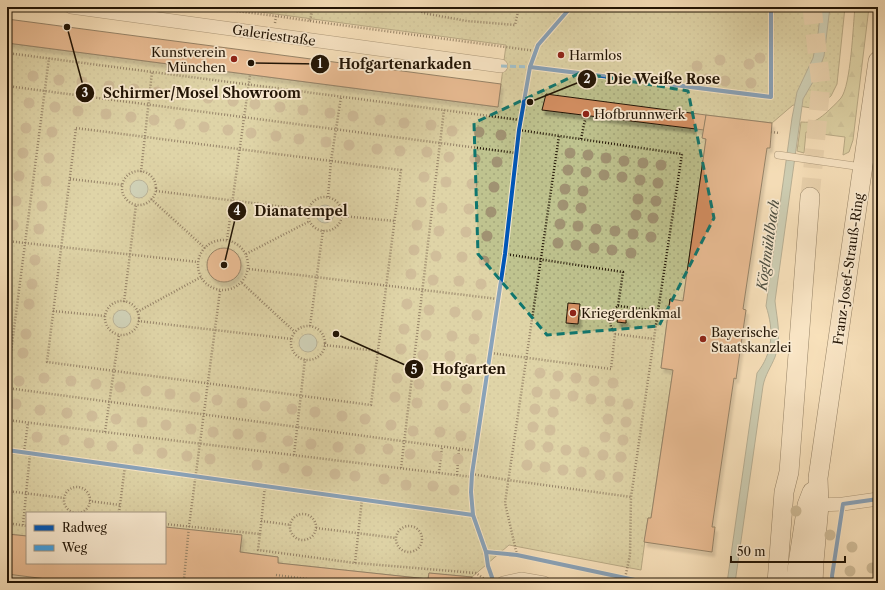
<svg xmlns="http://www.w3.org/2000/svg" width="885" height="590" font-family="'Libre Caslon Text',serif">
<defs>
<pattern id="forest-firs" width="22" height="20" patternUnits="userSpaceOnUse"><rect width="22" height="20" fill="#bfc38f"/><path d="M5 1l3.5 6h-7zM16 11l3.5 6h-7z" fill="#a4a77a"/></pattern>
<pattern id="park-dots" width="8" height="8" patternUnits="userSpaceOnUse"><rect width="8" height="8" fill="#bfc38f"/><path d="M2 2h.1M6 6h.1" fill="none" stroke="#a4a77a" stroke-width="1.8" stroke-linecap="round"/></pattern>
<filter id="shadow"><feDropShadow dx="2.5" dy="4.5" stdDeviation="1" flood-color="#0004"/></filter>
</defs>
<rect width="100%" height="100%" fill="#f9e2bc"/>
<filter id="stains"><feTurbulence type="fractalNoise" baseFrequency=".005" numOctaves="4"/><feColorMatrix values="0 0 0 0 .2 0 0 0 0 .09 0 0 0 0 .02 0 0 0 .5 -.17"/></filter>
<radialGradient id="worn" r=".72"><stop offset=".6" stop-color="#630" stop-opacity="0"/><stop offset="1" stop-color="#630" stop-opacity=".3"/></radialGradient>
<!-- forest -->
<path fill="url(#forest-firs)" stroke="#706c4a" d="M855,7H869L853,140L849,152L843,155L845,137L806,132L804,153L797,151L801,122C814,123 816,121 826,113C831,108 837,103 841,98C851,85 853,26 855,7Z"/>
<!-- park -->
<polygon fill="url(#park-dots)" stroke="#706c4a" points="223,7 845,7 837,84 831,96 817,107 811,108 793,105 772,123 706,115 703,138 706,139 683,301 670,299 661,368 673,370 651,518 648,518 641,570 509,545 472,577 429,573 428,579 278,563 278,557 240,552 241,535 165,527 165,513 27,513 27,536 7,534 7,43 498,107 506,45"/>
<!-- water -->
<g fill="#9ebdb2" stroke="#6c796d">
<path d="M821,7H830L824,56L817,75L803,99L775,301C777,320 782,338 775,357C771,367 765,375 763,386L735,583H727L757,373C773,353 774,330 766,306L792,118L797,92L813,58L818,34Z"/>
<circle cx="139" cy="189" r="9"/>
<circle cx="325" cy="214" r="9"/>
<circle cx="122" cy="319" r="9"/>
<circle cx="308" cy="343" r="9"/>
</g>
<!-- building -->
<g fill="#d48f62" stroke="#211405" filter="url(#shadow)">
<polygon points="7,19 501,84 498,107 7,43"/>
<polygon points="546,94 706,115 704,130 542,110"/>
<polygon points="706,115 772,123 770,148 767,148 743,309 746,310 736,379 734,378 712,527 715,527 712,552 644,542 648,518 651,518 673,370 661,368 670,299 683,301 706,139 702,138"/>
<circle cx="224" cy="265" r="17"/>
<polygon points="568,303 580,304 578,324 566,323"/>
<polygon points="618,317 626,318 626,323 617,322"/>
<polygon points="165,527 242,535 240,552 278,557 278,563 428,579 429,573 472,577 471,583 78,583 7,574 7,534 27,536 27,563 165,563"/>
</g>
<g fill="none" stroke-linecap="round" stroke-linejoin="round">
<!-- secondary-tunnel -->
<polyline stroke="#d9c3a1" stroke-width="19" stroke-dasharray="19 10" stroke-linecap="butt" points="810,197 821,84 812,7"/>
<defs>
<polyline id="service" points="778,155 862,167"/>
<g id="minor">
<polyline points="71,7 501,66"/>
<polyline points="819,505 843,504 878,499"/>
<polyline points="503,583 521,579 544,583"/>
</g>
<g id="secondary">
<polyline points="777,583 784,492 789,472 810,197"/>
<polyline points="795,583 807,505 812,492"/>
<polyline points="813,583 814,562 819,505 818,478 878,61"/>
</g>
</defs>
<!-- service casing -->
<use href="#service" stroke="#574833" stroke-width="8"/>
<!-- minor casing -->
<use href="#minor" stroke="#574833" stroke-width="14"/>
<!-- secondary casing -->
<use href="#secondary" stroke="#211405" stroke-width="20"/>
<!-- path -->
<g stroke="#211405" stroke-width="2.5" stroke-dasharray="1 2" stroke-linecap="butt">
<polyline points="204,7 276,16"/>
<polyline points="418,7 423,13 467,21 515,25 519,7"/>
<polyline points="9,19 11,7"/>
<polyline points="310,21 536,51"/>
<polyline points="275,23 276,16 310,21 313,7"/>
<polyline points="7,53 520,120"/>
<polyline points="7,86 516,153"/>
<polygon points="76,128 401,170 371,405 47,362"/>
<polyline points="519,130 682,154 658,311 618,306"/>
<polyline points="771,132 780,133"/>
<polyline points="581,139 586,115"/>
<circle cx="139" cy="188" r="17"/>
<polyline points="141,172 152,72"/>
<polyline points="70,179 123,185"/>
<polyline points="156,191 309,210"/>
<polyline points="328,197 331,161 341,97"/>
<circle cx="325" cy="214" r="17"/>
<polyline points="151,199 205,248"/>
<polyline points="342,216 395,221"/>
<circle cx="223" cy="265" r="25"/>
<polyline points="227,240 250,75"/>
<polyline points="7,241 198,262"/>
<polyline points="246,254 310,221"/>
<polyline points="249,269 498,299"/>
<polyline points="242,283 295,332"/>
<polyline points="220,291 189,526 184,579 221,583"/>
<circle cx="122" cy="318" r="17"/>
<polyline points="124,302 136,205"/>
<polyline points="53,311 105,316"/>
<polyline points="137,312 201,277"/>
<polyline points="138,321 292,339"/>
<polyline points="310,326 323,230"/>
<circle cx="308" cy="343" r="17"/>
<polyline points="615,334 654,339"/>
<polyline points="324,345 378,351"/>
<polyline points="491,353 611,369 615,334 611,327 610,318 613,310 618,306 623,272 505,254"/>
<polyline points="7,383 49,58"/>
<polyline points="7,388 476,451"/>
<polyline points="7,420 472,477"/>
<polyline points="105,432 119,335"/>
<polyline points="24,452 28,423"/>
<polyline points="294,455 305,359"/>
<polyline points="401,468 444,110"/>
<polyline points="439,473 442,447"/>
<polyline points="472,474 501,479 631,497"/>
<polyline points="457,475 459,449"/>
<circle cx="77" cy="500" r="13"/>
<polyline points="7,491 64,498"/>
<polyline points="89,501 120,505"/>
<polyline points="119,513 125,466"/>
<circle cx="303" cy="527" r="13"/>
<polyline points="261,521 291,525"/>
<polyline points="7,523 27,526"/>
<polyline points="165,524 260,534 258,550 355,563 476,573 490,583"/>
<polyline points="23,525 30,454"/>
<circle cx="409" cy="539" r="13"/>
<polyline points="316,528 396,538"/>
<polyline points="260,534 265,486"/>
<polyline points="486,552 517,555 649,583"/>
<polyline points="517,555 505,503 559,136"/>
<polyline points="355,563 362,499"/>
<polyline points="276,575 339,583"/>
<polyline points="25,583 25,582 36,583"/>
<polyline points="624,583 630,555 631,497 658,311"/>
</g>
<!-- service -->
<use href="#service" stroke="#fbecd3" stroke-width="7"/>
<!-- minor -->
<use href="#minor" stroke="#fbecd3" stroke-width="13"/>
<!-- secondary -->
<use href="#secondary" stroke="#fbecd3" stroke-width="19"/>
<!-- quiet -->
<polyline stroke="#3ea2e9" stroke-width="3" stroke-dasharray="6 3" stroke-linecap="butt" points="501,66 533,67"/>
<defs>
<g id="cycleway">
<polyline points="530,67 771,97 771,7"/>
<polyline points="7,450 473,515"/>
<polyline points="486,552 517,555 649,583"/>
<polyline points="494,583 488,566 486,552 473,515 471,492 472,474 505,254 519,130 530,67 538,45 571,7"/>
<polyline points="833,583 832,576 843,504 878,499"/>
</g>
</defs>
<!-- cycleway casing -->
<use href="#cycleway" stroke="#fbecd3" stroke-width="6"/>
<!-- cycleway -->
<use href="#cycleway" stroke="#0057b8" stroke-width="4"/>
</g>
<!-- trees -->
<g fill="#a09272">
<circle cx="760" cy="58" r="5.5"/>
<circle cx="720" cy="60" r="5.5"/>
<circle cx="749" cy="64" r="5.5"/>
<circle cx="697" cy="66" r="5.5"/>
<circle cx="33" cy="76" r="5.5"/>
<circle cx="707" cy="79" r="5.5"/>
<circle cx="59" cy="80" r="5.5"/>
<circle cx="725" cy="81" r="5.5"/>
<circle cx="82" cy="82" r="5.5"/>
<circle cx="751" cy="83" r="5.5"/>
<circle cx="109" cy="86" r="5.5"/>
<circle cx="134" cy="89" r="5.5"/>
<circle cx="157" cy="92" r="5.5"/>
<circle cx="184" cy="95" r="5.5"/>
<circle cx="208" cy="98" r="5.5"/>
<circle cx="233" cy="101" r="5.5"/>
<circle cx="29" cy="103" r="5.5"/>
<circle cx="255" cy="104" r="5.5"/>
<circle cx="55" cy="107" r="5.5"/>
<circle cx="280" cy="107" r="5.5"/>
<circle cx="303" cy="110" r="5.5"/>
<circle cx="78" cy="111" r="5.5"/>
<circle cx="330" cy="113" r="5.5"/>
<circle cx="106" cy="114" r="5.5"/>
<circle cx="353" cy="116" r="5.5"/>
<circle cx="131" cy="117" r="5.5"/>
<circle cx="154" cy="120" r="5.5"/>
<circle cx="380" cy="120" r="5.5"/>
<circle cx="404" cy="123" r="5.5"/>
<circle cx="180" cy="124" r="5.5"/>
<circle cx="431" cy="125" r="5.5"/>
<circle cx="204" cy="127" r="5.5"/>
<circle cx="26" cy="128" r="5.5"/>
<circle cx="228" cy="130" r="5.5"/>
<circle cx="452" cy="131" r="5.5"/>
<circle cx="52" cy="132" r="5.5"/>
<circle cx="479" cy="132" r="5.5"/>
<circle cx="251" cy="133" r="5.5"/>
<circle cx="501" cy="135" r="5.5"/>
<circle cx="276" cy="136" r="5.5"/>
<circle cx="299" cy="139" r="5.5"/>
<circle cx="326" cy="142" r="5.5"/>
<circle cx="349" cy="145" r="5.5"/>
<circle cx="377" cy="149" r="5.5"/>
<circle cx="400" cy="151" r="5.5"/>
<circle cx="427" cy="152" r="5.5"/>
<circle cx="23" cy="153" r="5.5"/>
<circle cx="570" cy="153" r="5.5"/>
<circle cx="588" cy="155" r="5.5"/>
<circle cx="449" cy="157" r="5.5"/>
<circle cx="49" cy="158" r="5.5"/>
<circle cx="606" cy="158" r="5.5"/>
<circle cx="475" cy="159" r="5.5"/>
<circle cx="624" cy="161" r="5.5"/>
<circle cx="497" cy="162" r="5.5"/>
<circle cx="643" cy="163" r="5.5"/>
<circle cx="661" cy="165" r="5.5"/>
<circle cx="568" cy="170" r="5.5"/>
<circle cx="586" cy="172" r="5.5"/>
<circle cx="604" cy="175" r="5.5"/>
<circle cx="19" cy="176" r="5.5"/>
<circle cx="424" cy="177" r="5.5"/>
<circle cx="622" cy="177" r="5.5"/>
<circle cx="640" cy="180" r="5.5"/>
<circle cx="46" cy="181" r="5.5"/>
<circle cx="446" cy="182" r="5.5"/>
<circle cx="658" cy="183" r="5.5"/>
<circle cx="472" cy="184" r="5.5"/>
<circle cx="494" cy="187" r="5.5"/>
<circle cx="565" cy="189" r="5.5"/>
<circle cx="583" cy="191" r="5.5"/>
<circle cx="638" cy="199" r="5.5"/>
<circle cx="16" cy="201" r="5.5"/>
<circle cx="656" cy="201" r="5.5"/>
<circle cx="421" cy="202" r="5.5"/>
<circle cx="563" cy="205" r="5.5"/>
<circle cx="42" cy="206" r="5.5"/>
<circle cx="442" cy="208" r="5.5"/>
<circle cx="581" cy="208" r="5.5"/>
<circle cx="469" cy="209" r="5.5"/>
<circle cx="491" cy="212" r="5.5"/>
<circle cx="636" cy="215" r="5.5"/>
<circle cx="653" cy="218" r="5.5"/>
<circle cx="560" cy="224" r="5.5"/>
<circle cx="13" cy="225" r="5.5"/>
<circle cx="417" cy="225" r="5.5"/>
<circle cx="578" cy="226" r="5.5"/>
<circle cx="39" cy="229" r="5.5"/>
<circle cx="596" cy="229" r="5.5"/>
<circle cx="439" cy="231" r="5.5"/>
<circle cx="615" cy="231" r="5.5"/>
<circle cx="466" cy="232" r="5.5"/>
<circle cx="633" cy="234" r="5.5"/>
<circle cx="487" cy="236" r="5.5"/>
<circle cx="651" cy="237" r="5.5"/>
<circle cx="558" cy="243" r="5.5"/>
<circle cx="576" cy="245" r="5.5"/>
<circle cx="594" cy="248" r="5.5"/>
<circle cx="414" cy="250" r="5.5"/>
<circle cx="612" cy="250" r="5.5"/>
<circle cx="631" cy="253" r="5.5"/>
<circle cx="436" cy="256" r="5.5"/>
<circle cx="462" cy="257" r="5.5"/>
<circle cx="35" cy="260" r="5.5"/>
<circle cx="484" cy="261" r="5.5"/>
<circle cx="411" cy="274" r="5.5"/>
<circle cx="433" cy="280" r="5.5"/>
<circle cx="459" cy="281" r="5.5"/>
<circle cx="32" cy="284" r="5.5"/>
<circle cx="481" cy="284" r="5.5"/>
<circle cx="29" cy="304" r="5.5"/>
<circle cx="407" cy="304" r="5.5"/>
<circle cx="429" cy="310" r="5.5"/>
<circle cx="455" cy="312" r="5.5"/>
<circle cx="477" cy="315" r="5.5"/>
<circle cx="404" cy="329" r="5.5"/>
<circle cx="26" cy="334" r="5.5"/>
<circle cx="426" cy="335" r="5.5"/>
<circle cx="452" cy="336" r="5.5"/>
<circle cx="474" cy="339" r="5.5"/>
<circle cx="401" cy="349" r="5.5"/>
<circle cx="23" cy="353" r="5.5"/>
<circle cx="423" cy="355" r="5.5"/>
<circle cx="450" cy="356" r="5.5"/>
<circle cx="471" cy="359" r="5.5"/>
<circle cx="540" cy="373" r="5.5"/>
<circle cx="558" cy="376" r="5.5"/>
<circle cx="44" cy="378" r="5.5"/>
<circle cx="397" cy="378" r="5.5"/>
<circle cx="576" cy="378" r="5.5"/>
<circle cx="19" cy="381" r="5.5"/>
<circle cx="71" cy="381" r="5.5"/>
<circle cx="594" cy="381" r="5.5"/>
<circle cx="613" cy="383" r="5.5"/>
<circle cx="96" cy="384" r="5.5"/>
<circle cx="419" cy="384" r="5.5"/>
<circle cx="446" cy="386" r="5.5"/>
<circle cx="120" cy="387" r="5.5"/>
<circle cx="467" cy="389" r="5.5"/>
<circle cx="146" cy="391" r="5.5"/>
<circle cx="537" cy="392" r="5.5"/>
<circle cx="170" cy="394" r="5.5"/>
<circle cx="555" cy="394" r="5.5"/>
<circle cx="573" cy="396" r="5.5"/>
<circle cx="195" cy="397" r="5.5"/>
<circle cx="395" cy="397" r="5.5"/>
<circle cx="591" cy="399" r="5.5"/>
<circle cx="217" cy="400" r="5.5"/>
<circle cx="610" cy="401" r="5.5"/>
<circle cx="242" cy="403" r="5.5"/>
<circle cx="417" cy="403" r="5.5"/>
<circle cx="16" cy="404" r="5.5"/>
<circle cx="628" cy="404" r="5.5"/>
<circle cx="443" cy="405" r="5.5"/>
<circle cx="265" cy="406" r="5.5"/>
<circle cx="465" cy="408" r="5.5"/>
<circle cx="292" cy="409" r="5.5"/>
<circle cx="535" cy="409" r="5.5"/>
<circle cx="40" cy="410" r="5.5"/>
<circle cx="315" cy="412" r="5.5"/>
<circle cx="553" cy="412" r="5.5"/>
<circle cx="67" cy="413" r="5.5"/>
<circle cx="92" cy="416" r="5.5"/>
<circle cx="342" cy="416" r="5.5"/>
<circle cx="116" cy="419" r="5.5"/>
<circle cx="365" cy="419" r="5.5"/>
<circle cx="608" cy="419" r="5.5"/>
<circle cx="142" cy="422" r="5.5"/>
<circle cx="626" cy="422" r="5.5"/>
<circle cx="166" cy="425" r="5.5"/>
<circle cx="391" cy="425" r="5.5"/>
<circle cx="533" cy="427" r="5.5"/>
<circle cx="191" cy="429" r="5.5"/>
<circle cx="550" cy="430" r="5.5"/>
<circle cx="413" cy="431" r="5.5"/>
<circle cx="213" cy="432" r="5.5"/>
<circle cx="440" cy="432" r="5.5"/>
<circle cx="238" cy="434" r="5.5"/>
<circle cx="461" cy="436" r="5.5"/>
<circle cx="37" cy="437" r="5.5"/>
<circle cx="261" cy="437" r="5.5"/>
<circle cx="605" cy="437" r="5.5"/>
<circle cx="64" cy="440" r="5.5"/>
<circle cx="623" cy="440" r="5.5"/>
<circle cx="288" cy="441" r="5.5"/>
<circle cx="89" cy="443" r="5.5"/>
<circle cx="311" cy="444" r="5.5"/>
<circle cx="530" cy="445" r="5.5"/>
<circle cx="112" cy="446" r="5.5"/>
<circle cx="338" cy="447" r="5.5"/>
<circle cx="548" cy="447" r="5.5"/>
<circle cx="138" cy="449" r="5.5"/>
<circle cx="360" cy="449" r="5.5"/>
<circle cx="388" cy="449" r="5.5"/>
<circle cx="566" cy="450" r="5.5"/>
<circle cx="584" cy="452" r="5.5"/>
<circle cx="162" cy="453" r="5.5"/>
<circle cx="410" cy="454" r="5.5"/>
<circle cx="603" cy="455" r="5.5"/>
<circle cx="187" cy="456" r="5.5"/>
<circle cx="437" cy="456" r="5.5"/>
<circle cx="621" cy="457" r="5.5"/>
<circle cx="210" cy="459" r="5.5"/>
<circle cx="458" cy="459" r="5.5"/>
<circle cx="257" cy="465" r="5.5"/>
<circle cx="527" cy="465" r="5.5"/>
<circle cx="545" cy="467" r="5.5"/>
<circle cx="284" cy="468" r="5.5"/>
<circle cx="563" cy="470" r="5.5"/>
<circle cx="307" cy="471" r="5.5"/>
<circle cx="581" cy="472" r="5.5"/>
<circle cx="335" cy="474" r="5.5"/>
<circle cx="600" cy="475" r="5.5"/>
<circle cx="355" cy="476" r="5.5"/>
<circle cx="618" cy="477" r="5.5"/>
<circle cx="384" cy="479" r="5.5"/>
<circle cx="406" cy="485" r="5.5"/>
<circle cx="433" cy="486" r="5.5"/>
<circle cx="454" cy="490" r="5.5"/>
<circle cx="796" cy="511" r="5.5"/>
<circle cx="830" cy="535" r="5.5"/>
<circle cx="852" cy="547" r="5.5"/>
<circle cx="872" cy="568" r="5.5"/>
<circle cx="850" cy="571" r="5.5"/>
</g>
<!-- marked area -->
<path d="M0 0H885V590H0ZM580,73L688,91L714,218L659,326L547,335L478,254L474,123Z" fill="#f9e2bc" fill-opacity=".55" fill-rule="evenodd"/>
<path fill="none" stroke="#0f766e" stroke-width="3" stroke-dasharray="8 5" stroke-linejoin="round" d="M580,73L688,91L714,218L659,326L547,335L478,254L474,123Z"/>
<!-- markers -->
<g fill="#8f2418" stroke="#fbecd3" stroke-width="1.5">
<circle cx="561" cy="55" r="4"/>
<circle cx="234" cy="59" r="4"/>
<circle cx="586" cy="114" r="4"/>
<circle cx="573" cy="313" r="4"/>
<circle cx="703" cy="339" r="4"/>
</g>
<g text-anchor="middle" stroke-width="3.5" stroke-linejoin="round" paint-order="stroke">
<!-- street labels -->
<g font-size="13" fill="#211405" stroke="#fbecd3">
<text transform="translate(274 35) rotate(8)" y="5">Galeriestraße</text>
<text transform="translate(848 269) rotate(-82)" y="5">Franz-Josef-Strauß-Ring</text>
</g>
<!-- poi labels -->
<g font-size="13" fill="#211405" stroke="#fbecd3" text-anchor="start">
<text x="226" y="57" text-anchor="end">Kunstverein<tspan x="226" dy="15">München</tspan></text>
<text x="569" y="60">Harmlos</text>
<text x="594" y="119">Hofbrunnwerk</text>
<text x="581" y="318">Kriegerdenkmal</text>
<text x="711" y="337">Bayerische<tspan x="711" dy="15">Staatskanzlei</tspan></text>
</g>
<!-- water labels -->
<g font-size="14" font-style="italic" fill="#4d4f42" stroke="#fbecd3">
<text transform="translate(768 245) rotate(-82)" y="5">Köglmühlbach</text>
</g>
</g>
<!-- callouts -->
<path fill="none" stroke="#211405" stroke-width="1.5" d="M251 63L320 64M530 102L587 79M67 27L85 93M224 265L237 211M336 334L414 369"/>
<g fill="#211405" stroke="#fbecd3" stroke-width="1.5">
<circle cx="251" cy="63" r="4"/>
<circle cx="530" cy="102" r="4"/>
<circle cx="67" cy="27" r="4"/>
<circle cx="224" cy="265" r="4"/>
<circle cx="336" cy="334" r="4"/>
<circle cx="320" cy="64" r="10"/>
<circle cx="587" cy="79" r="10"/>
<circle cx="85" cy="93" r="10"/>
<circle cx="237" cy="211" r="10"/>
<circle cx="414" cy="369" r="10"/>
</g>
<g font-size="12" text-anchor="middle" font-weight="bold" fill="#fff">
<text x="320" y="68">1</text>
<text x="587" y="83">2</text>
<text x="85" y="97">3</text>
<text x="237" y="215">4</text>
<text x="414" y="374">5</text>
</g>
<g font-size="14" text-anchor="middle" font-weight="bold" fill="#211405" stroke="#fbecd3" stroke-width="3.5" stroke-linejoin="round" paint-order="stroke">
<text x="405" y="69">Hofgartenarkaden</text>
<text x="663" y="84">Die Weiße Rose</text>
<text x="202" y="98">Schirmer/Mosel Showroom</text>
<text x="301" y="216">Dianatempel</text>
<text x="469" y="374">Hofgarten</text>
</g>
<!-- margin -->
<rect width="885" height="590" fill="none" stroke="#f9e2bc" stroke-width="24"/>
<rect x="8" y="8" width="869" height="574" fill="none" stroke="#211405" stroke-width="2"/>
<rect x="12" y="12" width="861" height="566" fill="none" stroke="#211405"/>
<!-- legend -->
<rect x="26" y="512" width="140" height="52" fill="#fbecd3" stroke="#a49681"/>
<rect x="34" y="525" width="20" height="6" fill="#0057b8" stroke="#a49681"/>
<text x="62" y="532" font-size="12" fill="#211405">Radweg</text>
<rect x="34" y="545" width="20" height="6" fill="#3ea2e9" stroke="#a49681"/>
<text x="62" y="552" font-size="12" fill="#211405">Weg</text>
<!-- scale -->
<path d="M731 556v6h114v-6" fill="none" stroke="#211405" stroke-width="2"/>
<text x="737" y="556" font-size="12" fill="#211405" stroke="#fbecd3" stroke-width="3" paint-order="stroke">50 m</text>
<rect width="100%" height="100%" filter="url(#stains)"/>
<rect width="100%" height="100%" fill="url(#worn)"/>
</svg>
